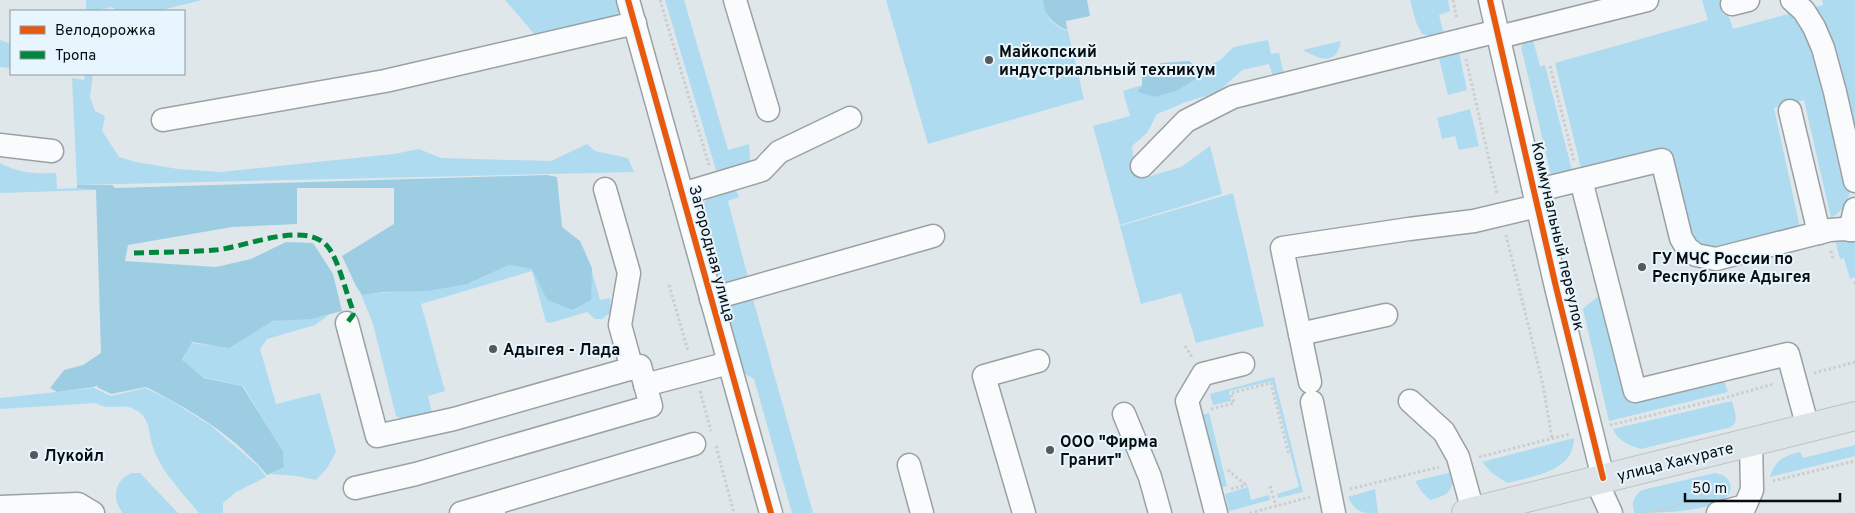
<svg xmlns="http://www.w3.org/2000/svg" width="1855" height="513" font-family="Overpass,sans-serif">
<rect width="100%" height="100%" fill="#dfe7eb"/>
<!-- green -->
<g fill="#aedbf0">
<polygon points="86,0 202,0 158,11 117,11 112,7 94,11 86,11"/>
<polygon points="505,0 616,0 619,9 617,16 537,37"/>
<polygon points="665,0 684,0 728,150 749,144 750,162 723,173 716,170"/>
<path d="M886,0H1044C1045,18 1051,24 1067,31L1065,19L1084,99L928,144Z"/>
<polygon points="1410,0 1448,0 1450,11 1439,15 1444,35 1431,36 1422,34 1416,22"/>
<path d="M1702,0H1721L1723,15L1728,14L1733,29L1792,13L1811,35L1850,190C1848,204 1843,210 1831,218L1804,100L1774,108L1800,228L1714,249L1695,241L1689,234L1668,149L1582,172L1555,63L1708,20Z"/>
<polygon points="1822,0 1855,0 1855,151 1812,8 1823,5"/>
<polygon points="1532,36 1540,66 1545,65 1573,174 1552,180 1521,46"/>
<polygon points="0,40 11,44 11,68 0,67"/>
<polygon points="1268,40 1271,54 1279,53 1285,79 1275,83 1269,64 1242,70 1218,92 1186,102 1157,114 1147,133 1132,146 1134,171 1151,176 1181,167 1210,146 1222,194 1120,225 1093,126 1130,116 1123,91 1139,86 1155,91 1176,83 1220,60 1234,47"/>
<path d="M1341,41C1336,66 1320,60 1303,50Z"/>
<polygon points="1458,48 1467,90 1448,95 1438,54"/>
<polygon points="85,74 93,74 90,97 95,111 105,116 102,131 119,157 136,162 178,169 220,172 394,154 419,149 441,158 551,161 587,144 595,151 628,158 634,172 77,185 72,78 84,80"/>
<polygon points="1470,109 1479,146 1459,150 1455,136 1442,139 1437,118"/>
<path d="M0,163C18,173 36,174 56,173L57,189L77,188L95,190L0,193Z"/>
<polygon points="735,188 739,197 728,201 749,281 719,287 700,230 707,221 702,207 709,195"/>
<polygon points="1233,193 1264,326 1196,343 1181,293 1141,304 1120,226"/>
<polygon points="1846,239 1855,242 1855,277 1850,279 1844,258 1840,259 1835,240"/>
<polygon points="509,265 533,269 547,300 574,310 590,300 591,268 600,300 610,298 611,312 602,319 595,319 587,312 550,323 546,322 532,271 421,304 445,391 428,396 432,413 407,421 396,416 373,324 361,294 428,290 469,284"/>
<polygon points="1602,293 1628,395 1723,378 1728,392 1609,421 1583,309"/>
<polygon points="753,299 813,513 792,513 754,379 738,370 724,312 730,305"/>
<polygon points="329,315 315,325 267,339 260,349 276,404 320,393 336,452 327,468 316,480 297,476 270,474 284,466 283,451 243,386 203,377 182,361 191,343 228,347 274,321 311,318"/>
<polygon points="1274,377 1303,492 1278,498 1277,494 1299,487 1272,381 1229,391 1231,401 1213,405 1210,394"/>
<path d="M94,388L111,396L145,388L168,399L210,425L258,466L266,477L236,492L223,503V513H199C183,493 161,472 153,447C149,436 150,419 139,412C121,400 113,413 96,403L0,409V398Z"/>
<path d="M1732,401C1734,411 1740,421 1731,427L1641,449C1629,445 1618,441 1613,429Z"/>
<polygon points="1209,413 1227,486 1220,488 1201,415"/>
<path d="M1574,438C1574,472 1533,476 1507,483L1492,473L1482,462Z"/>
<path d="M1855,445V456L1770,477C1775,460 1784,456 1800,452L1803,458Z"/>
<path d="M1452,472L1455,474C1451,492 1449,495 1430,500L1422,492L1415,481Z"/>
<path d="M132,473H140L178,513H123C111,499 114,480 132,473Z"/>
<path d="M1715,473C1722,474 1728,477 1730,484C1739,513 1652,513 1635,513C1630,504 1634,496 1642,490Z"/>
<polygon points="1248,487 1251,500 1269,495 1270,500 1229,511 1225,494"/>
<path d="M1375,489L1378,513C1361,513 1356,513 1348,497Z"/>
</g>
<!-- forest -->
<g fill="#9ccde3">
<path d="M1043,0H1087L1090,16L1066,21L1067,30C1053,24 1044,16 1043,0Z"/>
<polygon points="1189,61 1198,69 1199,77 1178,90 1155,97 1138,92 1142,85 1142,72 1161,63"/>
<path d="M547,175L557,177L562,227L580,241L592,268L591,300L573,310L547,300L532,269L509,265L468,284L427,291L383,292L362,295L356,286L342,256L394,224V188H297V224L232,227L128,245L125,261L216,267L251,259L286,242L313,243L333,274L342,311L311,319L273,321L229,348L192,342L182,360L204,378L242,386L283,451L284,467L267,475C235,436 191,410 146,387L111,394L97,387V385L94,387L57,392L50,388L64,370L83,365L101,353L96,190L77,188V185H112L115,188Z"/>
</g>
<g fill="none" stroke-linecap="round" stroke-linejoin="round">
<defs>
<g id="minor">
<polyline points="628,0 771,513"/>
<polyline points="735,0 768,110"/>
<polyline points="1490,0 1556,287 1603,478"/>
<polyline points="1792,0 1804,11 1814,27 1823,48 1835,92 1855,181"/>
<polyline points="1732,4 1748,0"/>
<polyline points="1499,37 1647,0"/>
<polyline points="1790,111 1819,233"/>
<polyline points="163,120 385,81 635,23"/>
<polyline points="0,145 52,151"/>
<polyline points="1142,166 1186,121 1233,97 1498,31"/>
<polyline points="1581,180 1635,391 1788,354 1808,428"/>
<polyline points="605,189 629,273 620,325 632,369"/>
<polyline points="1534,191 1662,160 1681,238 1687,248 1696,255 1716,259 1830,230 1843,229 1855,230"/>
<polyline points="682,194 762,170 779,152 850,118"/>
<polyline points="1850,230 1855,209"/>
<polyline points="711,299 933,236"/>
<polyline points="347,323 377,436 454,419 640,366 651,406 416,474 355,488"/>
<polyline points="1300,334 1386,315"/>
<polyline points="1310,382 1282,248 1409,229 1474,221 1537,206"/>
<polyline points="645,385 729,363"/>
<polyline points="1410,401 1444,432 1458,457 1473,511"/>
<polyline points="1312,402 1334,513"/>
<polyline points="1124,414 1150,477 1160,513"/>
<polyline points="909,465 922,513"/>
<polyline points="1596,480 1611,513"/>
<polyline points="0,507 78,504 93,513"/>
<polyline points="461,513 492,504"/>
<polyline points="494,513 492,504 694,444"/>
<polyline points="1024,513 984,376 1038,361"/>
<polyline points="1216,513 1187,401 1203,374 1243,364"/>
<polyline points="1718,513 1745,506 1752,490 1751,442"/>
</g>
<polyline id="major" points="1466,513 1855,416"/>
</defs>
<!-- minor casing -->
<use href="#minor" stroke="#9aa1a4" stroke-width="25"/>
<!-- major casing -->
<use href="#major" stroke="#bec1c3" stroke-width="30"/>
<!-- path -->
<g stroke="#cbcece" stroke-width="3" stroke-dasharray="2.5 2.5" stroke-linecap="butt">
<polyline points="660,0 709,165"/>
<polyline points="1453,0 1457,19"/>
<polyline points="1466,59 1497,194"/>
<polyline points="1550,66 1574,161"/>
<polyline points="1506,235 1543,385 1552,438"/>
<polyline points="1831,251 1833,259"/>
<polyline points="1854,283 1855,283"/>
<polyline points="669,285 688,351"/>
<polyline points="1185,346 1192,357"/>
<polyline points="1814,373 1855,362"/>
<polyline points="700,391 711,431"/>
<polyline points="1211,409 1234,403 1231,393 1271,383 1289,455"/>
<polyline points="1610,425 1724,398 1774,384"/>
<polyline points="716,446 734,513"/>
<polyline points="1479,457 1570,434"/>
<polyline points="1228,470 1246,485"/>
<polyline points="1773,481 1855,461"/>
<polyline points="1270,486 1276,506"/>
<polyline points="1231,489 1247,485"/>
<polyline points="1350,489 1439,467"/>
<polyline points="1250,513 1310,497"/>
<polyline points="1647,513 1702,499"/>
</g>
<!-- minor -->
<use href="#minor" stroke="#fafbfc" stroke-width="22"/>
<!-- major -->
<use href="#major" stroke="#dce4e7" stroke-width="28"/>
<!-- quiet -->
<path stroke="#00873e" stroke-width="5" stroke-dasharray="10 5" stroke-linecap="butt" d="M134,253C161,252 188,252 215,250C244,248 306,219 328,247C338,259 346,292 352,308L353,315L347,323"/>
<defs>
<g id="cycleway">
<polyline points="628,0 771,513"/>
<polyline points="1490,0 1556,287 1603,478"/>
</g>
</defs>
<!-- cycleway casing -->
<use href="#cycleway" stroke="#e7f6fe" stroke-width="9"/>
<!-- cycleway -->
<use href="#cycleway" stroke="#e8590c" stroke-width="6"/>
</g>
<!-- markers -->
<g fill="#53595c" stroke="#e7f6fe" stroke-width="2">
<circle cx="989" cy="60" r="5"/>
<circle cx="1642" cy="267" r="5"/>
<circle cx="493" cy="349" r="5"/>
<circle cx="1050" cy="450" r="5"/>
<circle cx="34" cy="455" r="5"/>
</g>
<g text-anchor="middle" stroke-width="4" stroke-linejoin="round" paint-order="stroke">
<!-- poi labels -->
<g font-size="16" font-weight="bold" fill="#080d0f" stroke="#e7f6fe" text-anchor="start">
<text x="999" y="57">Майкопский<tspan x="999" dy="18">индустриальный техникум</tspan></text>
<text x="1652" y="264">ГУ МЧС России по<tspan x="1652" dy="18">Республике Адыгея</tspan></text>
<text x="503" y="355">Адыгея - Лада</text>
<text x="1060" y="447">ООО "Фирма<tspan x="1060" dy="18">Гранит"</tspan></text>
<text x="44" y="461">Лукойл</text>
</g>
<!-- street labels -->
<g font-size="16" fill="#080d0f" stroke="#e7f6fe">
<text transform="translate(1559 236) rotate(77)" y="6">Коммунальный переулок</text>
<text transform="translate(713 253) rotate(75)" y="6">Загородная улица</text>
<text transform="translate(1675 461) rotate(-14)" y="6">улица Хакурате</text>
</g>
</g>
<!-- legend -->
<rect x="10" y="10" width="175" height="65" fill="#e7f6fe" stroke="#8e999e"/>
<rect x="20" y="26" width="25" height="8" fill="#e8590c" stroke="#8e999e"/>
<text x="55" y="35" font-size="15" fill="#080d0f">Велодорожка</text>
<rect x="20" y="51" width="25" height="8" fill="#00873e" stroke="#8e999e"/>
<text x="55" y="60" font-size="15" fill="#080d0f">Тропа</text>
<!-- scale -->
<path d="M1685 493v8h155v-8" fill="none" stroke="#080d0f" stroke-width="2.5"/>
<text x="1692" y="493" font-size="15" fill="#080d0f" stroke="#e7f6fe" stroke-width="4" paint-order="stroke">50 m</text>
</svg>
